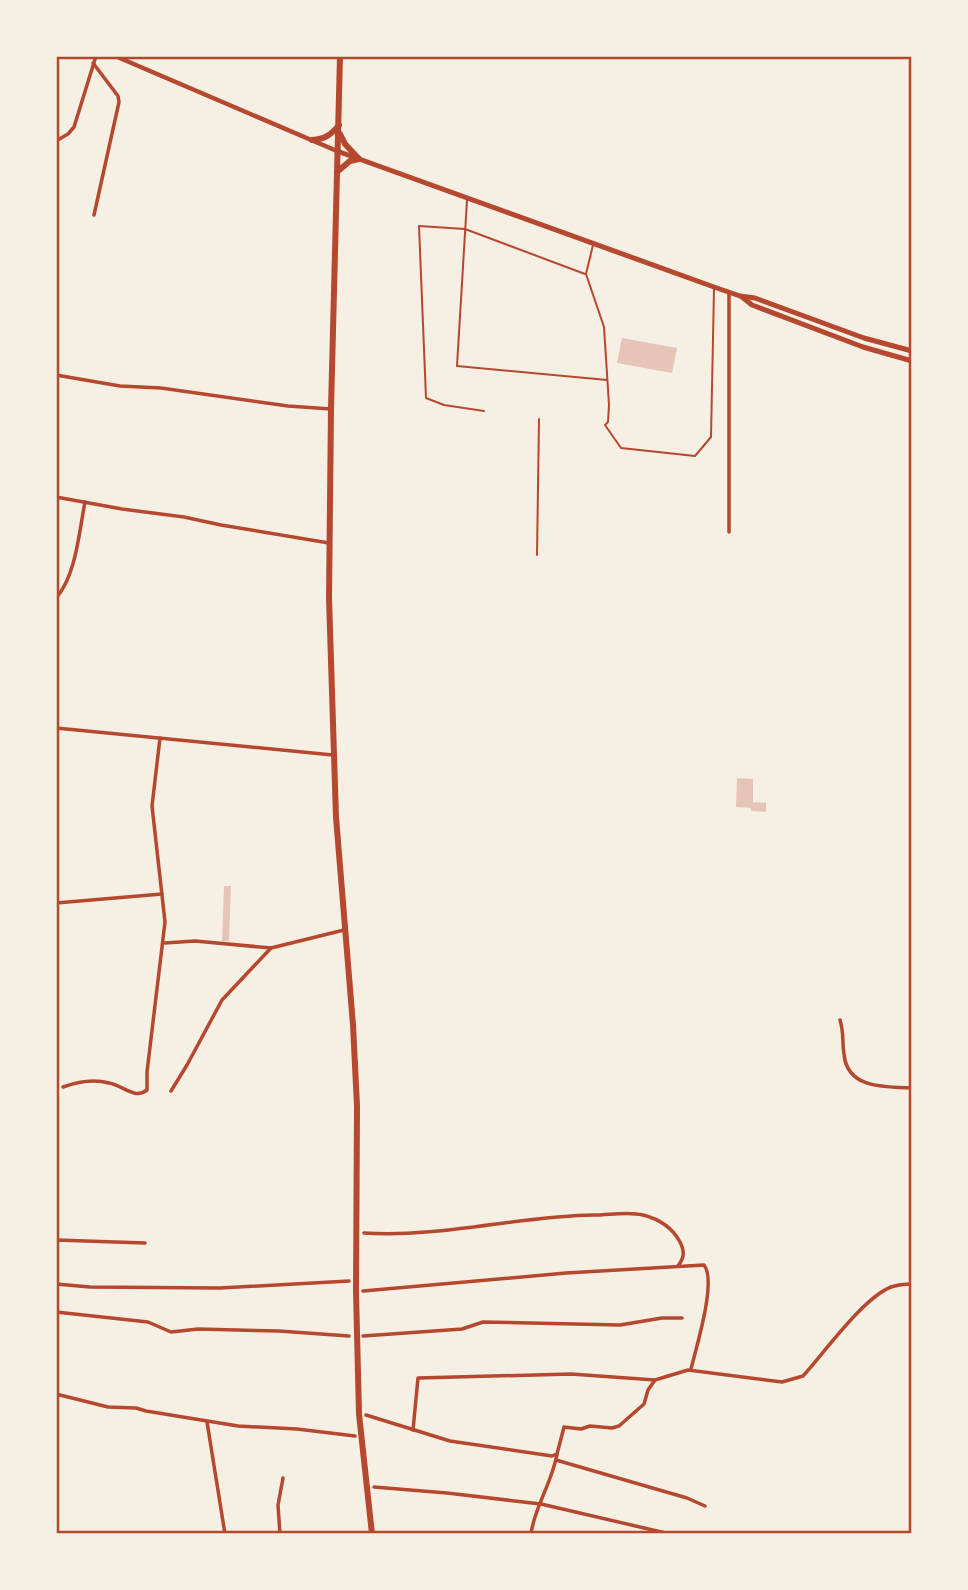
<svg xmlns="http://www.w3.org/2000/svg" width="968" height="1590" font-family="Signika,sans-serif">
<rect width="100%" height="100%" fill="#f6efe4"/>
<!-- building -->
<g fill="#e6c5b7">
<polygon points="622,338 677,348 672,373 617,363"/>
<polygon points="737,778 753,779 753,802 766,803 766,812 751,811 751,808 736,807"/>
<polygon points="224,886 231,886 229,941 222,941"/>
</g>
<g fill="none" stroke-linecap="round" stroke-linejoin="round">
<!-- service -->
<g stroke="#b5482f" stroke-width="2">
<polyline points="467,200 457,366 607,380"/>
<polyline points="593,245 586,274 604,327 609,405 608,422 605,425 621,448 695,456 711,437 714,289"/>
<polyline points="484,411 444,405 426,398 419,226 465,229 585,274"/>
<polyline points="537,555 539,419"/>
</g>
<!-- minor -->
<g stroke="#b5482f" stroke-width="3.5">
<polyline points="93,63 118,96 119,102 94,215"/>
<polyline points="56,141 68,134 74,127 96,56"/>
<polyline points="729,292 729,532"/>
<polyline points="56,375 120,386 161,388 288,406 331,409"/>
<polyline points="56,497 122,509 184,517 221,525 329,543"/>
<path d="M56,598C76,576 79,532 85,502"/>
<polyline points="56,728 333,755"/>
<polyline points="56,903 162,894"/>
<polyline points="165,943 195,941 271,948"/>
<path d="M840,1020C844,1032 842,1042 844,1054C847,1089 885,1087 912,1088"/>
<path d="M63,1087C77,1082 94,1079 109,1083C123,1085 134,1100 147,1090V1072L165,922L152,806L160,738"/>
<polyline points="171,1091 187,1065 222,1000 271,948 344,930"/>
<path d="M364,1233C441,1238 518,1216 594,1215C609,1215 628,1211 643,1215C659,1219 672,1227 680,1242C685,1252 684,1258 678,1266"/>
<polyline points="56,1240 145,1243"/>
<polyline points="56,1284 90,1287 220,1288 349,1281"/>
<path d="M363,1291L566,1273L704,1265C717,1281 696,1348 691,1369"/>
<polyline points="56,1312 148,1322 171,1332 198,1329 279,1331 349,1336"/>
<polyline points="363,1336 462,1329 483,1322 620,1325 662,1318 682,1318"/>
<polyline points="56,1394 108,1407 136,1408 146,1411 238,1426 297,1429 355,1436"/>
<path d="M366,1415L450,1441L552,1456L557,1454L564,1427L581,1429L590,1426L612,1428L619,1426L644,1404L648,1390L655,1380L688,1370L782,1382L803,1376C824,1353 863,1298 891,1287C897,1285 905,1284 912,1284"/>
<polyline points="207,1422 225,1534"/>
<polyline points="413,1430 418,1378 571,1374 655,1380"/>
<polyline points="556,1460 687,1498 705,1506"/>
<polyline points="374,1487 447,1493 541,1504 670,1534"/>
<polyline points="280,1534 278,1505 283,1478"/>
<path d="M531,1534C534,1508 552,1483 557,1454"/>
</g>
<!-- tertiary -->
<polyline stroke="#b5482f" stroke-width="4.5" points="115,56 337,151"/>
<!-- secondary -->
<g stroke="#b5482f" stroke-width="5">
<polyline points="337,151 714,287 740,296 755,298 864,338 912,351"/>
<polyline points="742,297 752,305 863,347 912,361"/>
</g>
<!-- primary -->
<g stroke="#b5482f" stroke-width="6">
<polyline points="340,56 331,409 329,598 336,817 353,1025 357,1106 356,1292 359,1414 372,1534"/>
<polyline points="340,134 345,144 359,159"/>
<path d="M312,140C325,139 331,135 339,125"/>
<polyline points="337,172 350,161 359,159"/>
</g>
</g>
<!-- border -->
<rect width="968" height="1590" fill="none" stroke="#f6efe4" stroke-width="116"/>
<rect x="58" y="58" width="852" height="1474" fill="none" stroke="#b5482f" stroke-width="2.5"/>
</svg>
